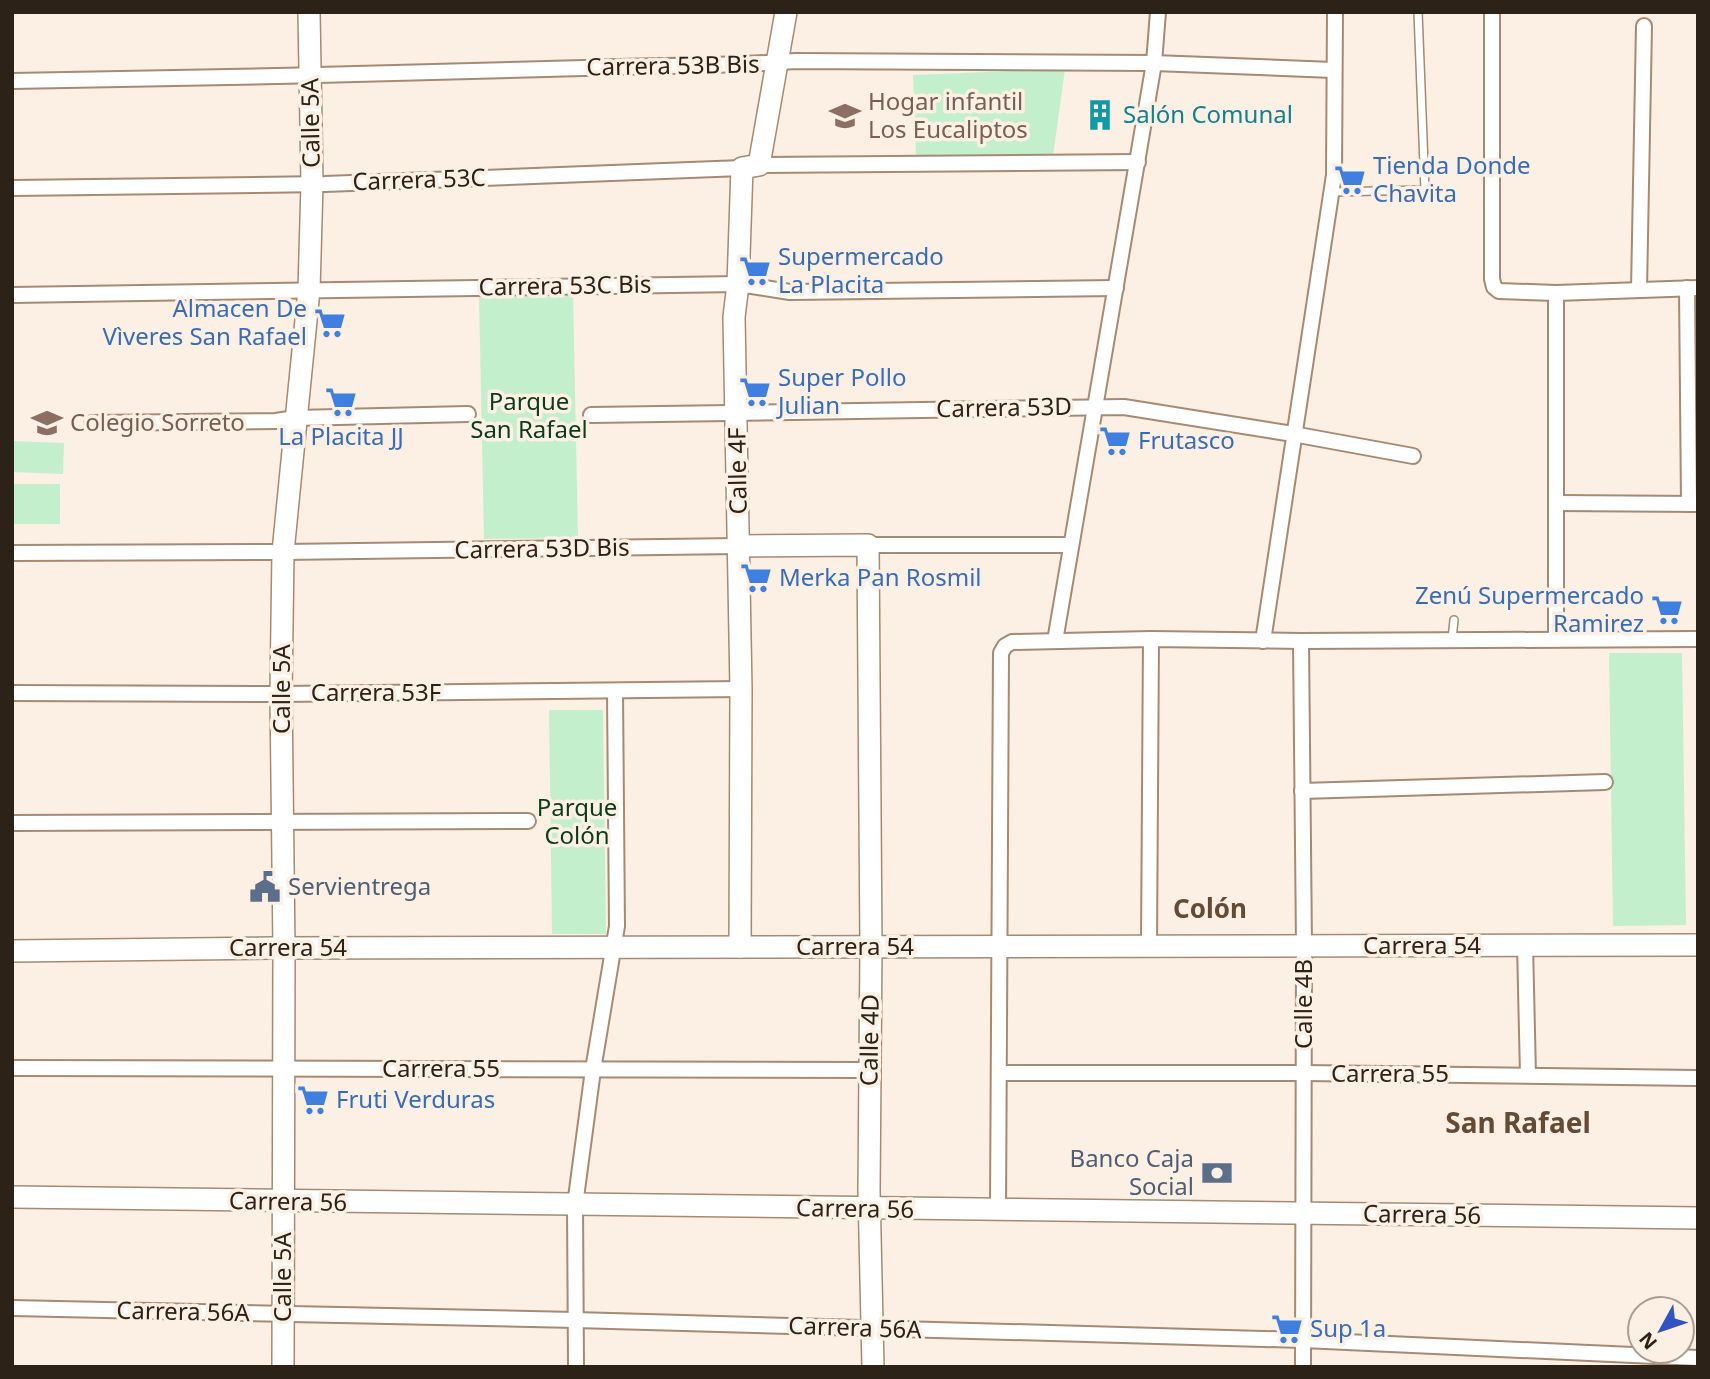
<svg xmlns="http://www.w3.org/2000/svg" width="1710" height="1379" font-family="'Noto Sans',sans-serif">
<rect width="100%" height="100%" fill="#fcefe4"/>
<!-- green -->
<g fill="#c4efcc">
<polygon points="1065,69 1053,156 916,157 913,75"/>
<polygon points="573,293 578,538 484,539 479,295"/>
<polygon points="12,441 64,443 63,474 12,472"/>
<rect x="12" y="484" width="48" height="40"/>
<polygon points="1609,653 1682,653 1686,925 1613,926"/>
<polygon points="549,710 603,710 606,934 552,934"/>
</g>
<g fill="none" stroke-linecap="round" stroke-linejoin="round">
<defs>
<g id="lane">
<polyline points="1332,192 1425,190 1418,12"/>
<polyline points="1452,639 1454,620"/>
</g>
<g id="street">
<polyline points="1492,12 1492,279 1494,287 1499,291 1556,293 1698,288"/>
<path d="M12,81C203,78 393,74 584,68C655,65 725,67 796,61L1154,63L1333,70"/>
<polyline points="759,165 1138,162"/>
<polyline points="12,188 325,184 742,168"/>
<polyline points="1687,288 1689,504"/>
<polyline points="1639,290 1644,26"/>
<polyline points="12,295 738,284 790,292 1116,288"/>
<polyline points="591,415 1124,407 1293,434 1413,456"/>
<polyline points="92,423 276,421 295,418 468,414"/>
<polyline points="1557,503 1698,504"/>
<polyline points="868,545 1071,545"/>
<polyline points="12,553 283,552 739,546"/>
<polyline points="1556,638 1556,293"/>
<polyline points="1055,641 1154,63 1158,12"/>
<polyline points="1263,641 1334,175 1335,12"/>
<polyline points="1301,641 1304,946 1303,1367"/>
<polyline points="12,693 281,694 741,689"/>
<polyline points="1302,791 1605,782"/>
<polyline points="12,823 528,821"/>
<polyline points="1525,945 1528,1075"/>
<polyline points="1149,946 1151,639"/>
<polyline points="12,1068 869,1070"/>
<polyline points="999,1073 1304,1073 1698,1078"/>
<polyline points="998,1210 1001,653 1005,646 1012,642 1151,639 1301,641 1698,639"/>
<polyline points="12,1308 575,1320 1303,1340 1698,1358"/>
<polyline points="576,1367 575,1205 593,1070 617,926 615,692"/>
</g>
<g id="secondary">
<polyline points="739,546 868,545 871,947 869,1191 873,1367"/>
<polyline points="740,947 741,689 734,317 738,284 742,168 759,165 786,12"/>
<polyline points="12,951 271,948 1698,945"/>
<polyline points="12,1197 1698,1218"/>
<polyline points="283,1367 284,948 281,694 283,552 309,290 312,184 309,12"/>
</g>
</defs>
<!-- lane casing -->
<use href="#lane" stroke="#a78a71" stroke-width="10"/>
<!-- street casing -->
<use href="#street" stroke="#a78a71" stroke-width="18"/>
<!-- secondary casing -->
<use href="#secondary" stroke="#a78a71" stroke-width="24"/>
<!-- lane -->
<use href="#lane" stroke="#fff" stroke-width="7"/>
<!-- street -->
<use href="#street" stroke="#fff" stroke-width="14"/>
<!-- secondary -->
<use href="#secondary" stroke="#fff" stroke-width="21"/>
</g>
<!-- icons -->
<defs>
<symbol id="building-bare" viewBox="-9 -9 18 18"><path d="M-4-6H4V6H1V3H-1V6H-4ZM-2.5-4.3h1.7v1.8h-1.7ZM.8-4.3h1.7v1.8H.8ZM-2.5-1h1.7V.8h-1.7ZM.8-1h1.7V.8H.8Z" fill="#0f9aa8" stroke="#fcefe4" stroke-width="2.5" paint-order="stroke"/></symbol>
<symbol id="school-bare" viewBox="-9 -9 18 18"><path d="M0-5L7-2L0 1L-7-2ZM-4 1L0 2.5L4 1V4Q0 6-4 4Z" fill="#8d6e63" stroke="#fcefe4" stroke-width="2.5" paint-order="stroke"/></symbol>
<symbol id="supermarket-bare" viewBox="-9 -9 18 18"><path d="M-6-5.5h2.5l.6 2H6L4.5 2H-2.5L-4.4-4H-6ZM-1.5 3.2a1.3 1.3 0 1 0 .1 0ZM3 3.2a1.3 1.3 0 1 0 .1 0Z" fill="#3f7fe0" stroke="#fcefe4" stroke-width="2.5" paint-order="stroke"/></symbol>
<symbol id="civic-bare" viewBox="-9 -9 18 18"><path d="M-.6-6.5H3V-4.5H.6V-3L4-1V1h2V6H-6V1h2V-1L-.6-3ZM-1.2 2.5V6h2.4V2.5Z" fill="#5c6f8a" stroke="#fcefe4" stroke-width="2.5" paint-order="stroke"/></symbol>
<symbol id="bank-bare" viewBox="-9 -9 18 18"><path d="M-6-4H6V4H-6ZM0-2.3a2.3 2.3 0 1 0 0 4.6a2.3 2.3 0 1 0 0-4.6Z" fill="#5c6f8a" stroke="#fcefe4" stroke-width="2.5" paint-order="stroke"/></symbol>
</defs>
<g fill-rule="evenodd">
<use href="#building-bare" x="1078" y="93" width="44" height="44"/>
<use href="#school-bare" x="823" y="94" width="44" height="44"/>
<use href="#supermarket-bare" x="1328" y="158" width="44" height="44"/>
<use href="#supermarket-bare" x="733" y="249" width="44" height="44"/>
<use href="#supermarket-bare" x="308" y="301" width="44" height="44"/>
<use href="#supermarket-bare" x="733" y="370" width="44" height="44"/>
<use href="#supermarket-bare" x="319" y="380" width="44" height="44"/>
<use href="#school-bare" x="25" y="401" width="44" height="44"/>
<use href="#supermarket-bare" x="1093" y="419" width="44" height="44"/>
<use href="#supermarket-bare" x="734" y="556" width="44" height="44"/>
<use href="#supermarket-bare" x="1645" y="588" width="44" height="44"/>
<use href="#civic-bare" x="243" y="865" width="44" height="44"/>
<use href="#supermarket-bare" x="291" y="1078" width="44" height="44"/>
<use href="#bank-bare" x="1195" y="1151" width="44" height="44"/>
<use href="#supermarket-bare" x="1265" y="1307" width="44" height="44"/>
</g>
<g text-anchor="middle" stroke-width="7" stroke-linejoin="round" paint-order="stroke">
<!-- street labels -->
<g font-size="24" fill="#2d2218" stroke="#fcefe4">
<text transform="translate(673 66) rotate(-1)" y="8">Carrera 53B Bis</text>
<text transform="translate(311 123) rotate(-91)" y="8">Calle 5A</text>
<text transform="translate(419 180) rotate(-2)" y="8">Carrera 53C</text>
<text transform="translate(565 286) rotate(-1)" y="8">Carrera 53C Bis</text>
<text transform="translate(1004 408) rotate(-1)" y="8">Carrera 53D</text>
<text transform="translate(738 471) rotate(-91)" y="8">Calle 4F</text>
<text transform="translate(542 549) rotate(-1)" y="8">Carrera 53D Bis</text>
<text transform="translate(282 689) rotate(-90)" y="8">Calle 5A</text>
<text x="376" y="701">Carrera 53F</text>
<text x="1422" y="954">Carrera 54</text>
<text x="855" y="955">Carrera 54</text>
<text x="288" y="956">Carrera 54</text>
<text transform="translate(1304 1004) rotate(-90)" y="8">Calle 4B</text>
<text transform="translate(870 1040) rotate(-89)" y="8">Calle 4D</text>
<text x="441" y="1077">Carrera 55</text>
<text x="1390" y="1082">Carrera 55</text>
<text transform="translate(288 1202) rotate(1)" y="8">Carrera 56</text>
<text transform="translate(855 1209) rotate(1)" y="8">Carrera 56</text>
<text transform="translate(1422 1215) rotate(1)" y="8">Carrera 56</text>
<text transform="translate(283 1277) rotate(-90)" y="8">Calle 5A</text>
<text transform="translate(183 1312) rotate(1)" y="8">Carrera 56A</text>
<text transform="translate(855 1328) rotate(2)" y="8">Carrera 56A</text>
</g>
<!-- education labels -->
<g font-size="24" fill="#785e54" stroke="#fcefe4" text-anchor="start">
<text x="868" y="110">Hogar infantil<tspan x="868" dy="28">Los Eucaliptos</tspan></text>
<text x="70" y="431">Colegio Sorreto</text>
</g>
<!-- culture labels -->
<g font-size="24" fill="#0d838f" stroke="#fcefe4" text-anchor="start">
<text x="1123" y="123">Salón Comunal</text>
</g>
<!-- shop labels -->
<g font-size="24" fill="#366cbe" stroke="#fcefe4" text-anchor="start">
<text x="1373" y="174">Tienda Donde<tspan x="1373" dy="28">Chavita</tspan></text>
<text x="778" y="265">Supermercado<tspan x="778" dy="28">La Placita</tspan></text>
<text x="307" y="317" text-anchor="end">Almacen De<tspan x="307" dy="28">Vìveres San Rafael</tspan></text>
<text x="778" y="386">Super Pollo<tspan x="778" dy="28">Julian</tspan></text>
<text x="341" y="445" text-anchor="middle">La Placita JJ</text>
<text x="1138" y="449">Frutasco</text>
<text x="779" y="586">Merka Pan Rosmil</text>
<text x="1644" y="604" text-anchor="end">Zenú Supermercado<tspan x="1644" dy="28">Ramirez</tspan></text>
<text x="336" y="1108">Fruti Verduras</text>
<text x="1310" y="1337">Sup 1a</text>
</g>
<!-- park labels -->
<g font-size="24" fill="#093c1a" stroke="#fcefe4">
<text x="529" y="410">Parque<tspan x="529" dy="28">San Rafael</tspan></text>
<text x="577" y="816">Parque<tspan x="577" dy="28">Colón</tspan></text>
</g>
<!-- service labels -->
<g font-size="24" fill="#4e5e75" stroke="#fcefe4" text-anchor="start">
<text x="288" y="895">Servientrega</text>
<text x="1194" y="1167" text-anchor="end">Banco Caja<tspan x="1194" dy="28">Social</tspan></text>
</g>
<!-- neighbourhood labels -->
<g font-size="26" font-weight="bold" fill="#654b34" stroke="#fcefe4">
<text x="1210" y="918">Colón</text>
</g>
<!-- quarter labels -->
<g font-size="28" font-weight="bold" fill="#654b34" stroke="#fcefe4">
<text x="1518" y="1133">San Rafael</text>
</g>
</g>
<!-- border -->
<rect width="1710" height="1379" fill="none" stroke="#2d2218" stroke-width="28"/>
<!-- north arrow -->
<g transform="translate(1661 1330) rotate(230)"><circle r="33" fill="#fcefe4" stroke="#a99d92" stroke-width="2"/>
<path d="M0-5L12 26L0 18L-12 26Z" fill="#3153c3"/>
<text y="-10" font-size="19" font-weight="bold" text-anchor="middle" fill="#2d2218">N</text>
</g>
</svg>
